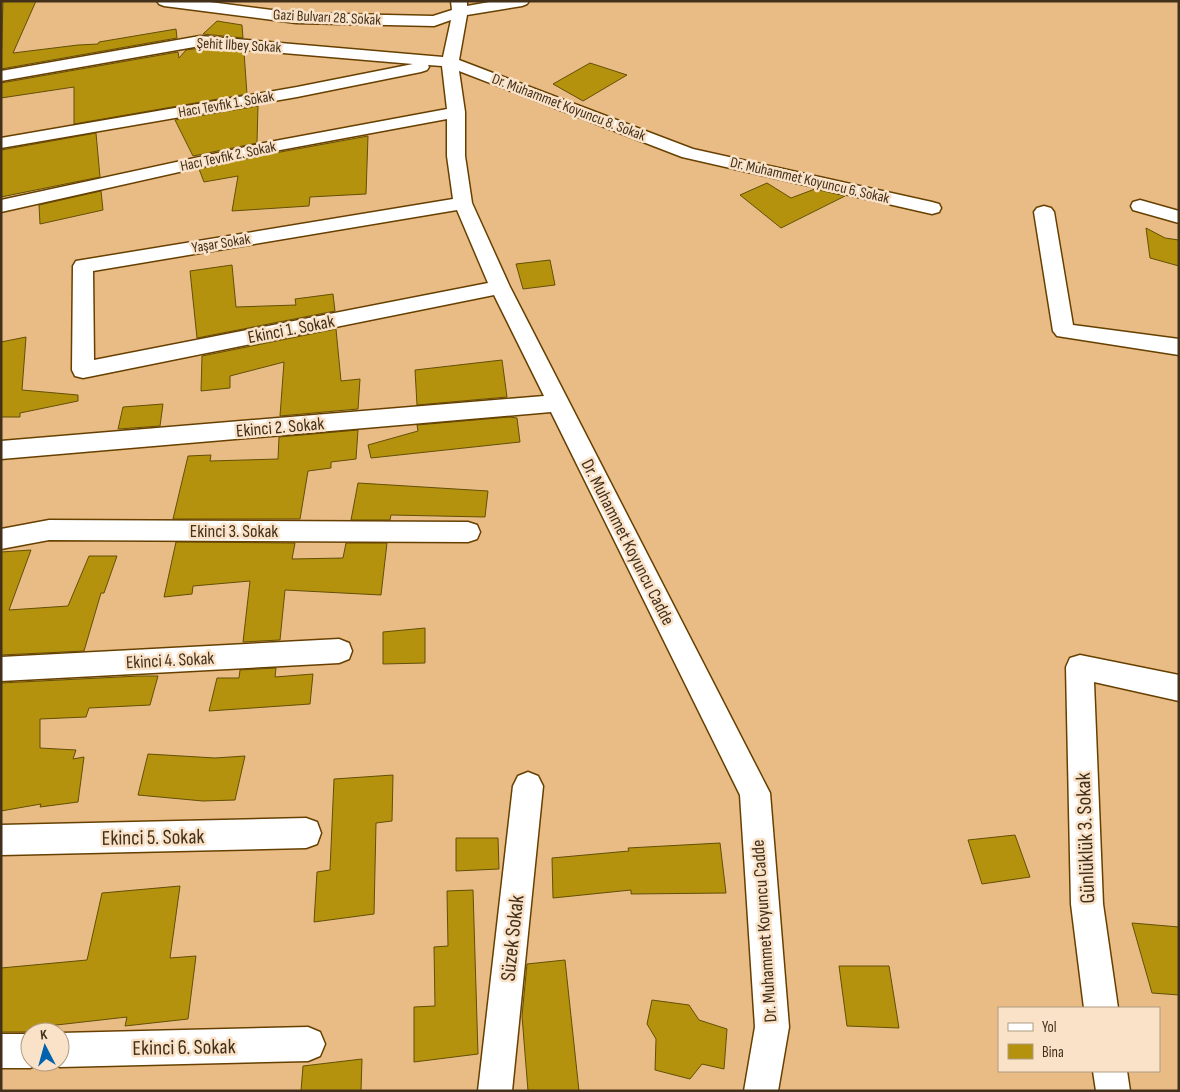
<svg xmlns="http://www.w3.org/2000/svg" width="1180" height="1092" font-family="'Sofia Sans Condensed',sans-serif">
<rect width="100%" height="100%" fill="#e9bc86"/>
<!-- building -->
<g fill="#b4920e" stroke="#634f04">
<polygon points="3,1 36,1 13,53 78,45 98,44 99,42 176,29 177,38 1,69"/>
<polygon points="217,21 242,25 243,38 203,34"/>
<polygon points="200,48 244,52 247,94 74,124 74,87 1,98 1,83 178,52 179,58 186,50"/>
<polygon points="590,63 627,75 583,101 553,84"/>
<polygon points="258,106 257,143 193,156 175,120"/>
<polygon points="96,133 100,177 1,197 1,150"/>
<polygon points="368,136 366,194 310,197 309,206 232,211 238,176 204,182 199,169 264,155"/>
<polygon points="767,183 791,198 815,189 845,196 781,228 740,195"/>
<polygon points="101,191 103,210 40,224 39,205"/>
<polygon points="1146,228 1165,238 1179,240 1179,266 1150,258"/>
<polygon points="550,260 555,285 523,289 516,264"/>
<polygon points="232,265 236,307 296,305 295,299 333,294 335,311 197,338 190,271"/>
<polygon points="336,329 341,381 360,379 358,409 280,416 284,362 230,376 230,388 201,391 202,356"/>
<polygon points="26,337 22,390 78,395 78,401 20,413 20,417 1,417 1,342"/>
<polygon points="502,360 507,397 417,405 415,370"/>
<polygon points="163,404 160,426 118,429 123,407"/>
<polygon points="509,417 517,418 520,442 371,458 368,445 418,431 417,425"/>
<polygon points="358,430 356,459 331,462 331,468 308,471 300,519 173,519 188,456 211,455 210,461 278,459 279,437"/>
<polygon points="358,483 488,491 485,517 391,515 390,520 351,520"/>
<polygon points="176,542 295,543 292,559 343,558 346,543 387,543 381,595 285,590 280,640 243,642 250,581 193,586 192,594 164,597"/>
<polygon points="31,550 9,610 68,606 89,556 117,556 104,593 101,593 84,651 1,655 1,552"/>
<polygon points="425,628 425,663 383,664 383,632"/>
<polygon points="276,668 275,677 313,674 310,704 209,711 217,678 239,678 240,670"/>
<polygon points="139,676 158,676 150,705 89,708 86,717 40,719 40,748 76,750 73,759 84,757 78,802 40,807 41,804 1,811 1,683"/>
<polygon points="148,754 215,758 245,756 235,800 203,801 138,795"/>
<polygon points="393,775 392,821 376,823 374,914 314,922 317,872 330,870 334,779"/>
<polygon points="1015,835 1030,877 982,884 968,840"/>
<polygon points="456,838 498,838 499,869 456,871"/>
<polygon points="720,843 726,893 631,894 631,890 553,898 552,858 629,851 628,848"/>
<polygon points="180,886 170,958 196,956 188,1019 125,1026 127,1017 30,1028 29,1032 1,1032 1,968 87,960 102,893"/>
<polygon points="473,890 478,1054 414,1062 414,1007 435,1006 434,947 448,946 447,891"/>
<polygon points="1132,923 1179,927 1179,995 1152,993"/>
<polygon points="565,960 579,1091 528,1091 522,1016 527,964"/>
<polygon points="839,966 889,966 899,1028 847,1026"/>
<polygon points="652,1000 689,1005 699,1020 727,1029 724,1069 702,1064 690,1079 655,1070 656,1039 647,1024"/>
<polygon points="362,1059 361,1091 301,1091 303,1066"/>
</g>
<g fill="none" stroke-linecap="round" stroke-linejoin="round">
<defs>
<g id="minor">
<path d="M157,1H202L296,13L433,16L452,10L451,1H467V6L495,1H529L527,4L522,6L467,15L459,60L693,149L932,202L939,204L941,208L939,212L932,214L682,157L459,71L465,112V156L472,203L510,287L770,793L789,1027L778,1091H744L755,1027L740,795L551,412L1,459V441L544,396L494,295L83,378L75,376L72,370L73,266L76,261L453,199L447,156V119L264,153L1,212V200L264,143L447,109L442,66L428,65L429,67L427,70L421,72L297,97L1,148V138L297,87L413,64L200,46L1,81V71L200,36L443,57L451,20L434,26L296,23L164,6L159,4ZM457,210L488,283L94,360L93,271Z"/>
<polygon points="1140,200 1179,211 1179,223 1133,210 1131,206 1133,202"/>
<polygon points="1044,206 1051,208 1054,212 1073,325 1179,339 1179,355 1057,336 1053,331 1034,212 1037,208"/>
<polygon points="49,520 468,522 477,525 480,532 477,539 468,542 49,540 1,549 1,529"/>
<polygon points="339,639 349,643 352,651 349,659 339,663 1,681 1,657"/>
<polygon points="1080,655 1179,675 1179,701 1094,682 1103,904 1118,1008 1084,1008 1071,904 1066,667 1070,658"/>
<polygon points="528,772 538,776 543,786 512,1091 478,1091 513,786 518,776"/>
<polygon points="306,818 317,822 321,833 317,844 306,848 1,855 1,825"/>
<polygon points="308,1027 320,1032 325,1044 320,1056 308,1061 60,1067 48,1062 60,1062 60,1033"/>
<polygon points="1,1034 30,1034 30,1062 42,1063 30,1068 1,1068"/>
<polygon points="1093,1071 1127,1071 1130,1091 1096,1091"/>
</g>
</defs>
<!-- minor casing -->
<use href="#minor" stroke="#674000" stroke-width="3"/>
<!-- minor -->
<use href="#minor" fill="#fff" fill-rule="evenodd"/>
</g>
<g text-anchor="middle" stroke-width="5" stroke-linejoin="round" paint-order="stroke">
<!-- far-street labels -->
<g font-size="15" fill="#42301a" stroke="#f9e2c7">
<text transform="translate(327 17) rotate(3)" y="5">Gazi Bulvarı 28. Sokak</text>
<text transform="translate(239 45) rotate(3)" y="5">Şehit İlbey Sokak</text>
<text transform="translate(226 104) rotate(-10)" y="5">Hacı Tevfik 1. Sokak</text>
<text transform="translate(569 107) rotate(21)" y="5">Dr. Muhammet Koyuncu 8. Sokak</text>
<text transform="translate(228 156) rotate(-12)" y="5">Hacı Tevfik 2. Sokak</text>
<text transform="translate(810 180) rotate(13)" y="5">Dr. Muhammet Koyuncu 6. Sokak</text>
<text transform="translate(221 243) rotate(-9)" y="5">Yaşar Sokak</text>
</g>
<!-- street labels -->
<g font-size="18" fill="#42301a" stroke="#f9e2c7">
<text transform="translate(291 329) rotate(-11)" y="6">Ekinci 1. Sokak</text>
<text transform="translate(280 427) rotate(-5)" y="6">Ekinci 2. Sokak</text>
<text x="234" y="537">Ekinci 3. Sokak</text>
<text transform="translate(628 542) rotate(63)" y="6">Dr. Muhammet Koyuncu Cadde</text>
<text transform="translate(170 660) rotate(-3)" y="6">Ekinci 4. Sokak</text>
<text transform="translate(764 931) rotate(-94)" y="6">Dr. Muhammet Koyuncu Cadde</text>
</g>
<!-- near-street labels -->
<g font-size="21" fill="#42301a" stroke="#f9e2c7">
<text transform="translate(153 837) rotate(-1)" y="7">Ekinci 5. Sokak</text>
<text transform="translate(1085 838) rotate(-92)" y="7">Günlüklük 3. Sokak</text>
<text transform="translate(512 938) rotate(-84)" y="7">Süzek Sokak</text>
<text transform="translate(184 1047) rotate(-1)" y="7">Ekinci 6. Sokak</text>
</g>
</g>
<!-- border -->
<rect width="1180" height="1092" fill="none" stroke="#42301a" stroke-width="5"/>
<!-- legend -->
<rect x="998" y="1007" width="162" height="65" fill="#f9e2c7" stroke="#b09b82"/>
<rect x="1008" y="1023" width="25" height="8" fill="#ffffff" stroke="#b09b82"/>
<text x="1042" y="1032" font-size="15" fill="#42301a">Yol</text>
<rect x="1008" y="1044" width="25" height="15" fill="#b4920e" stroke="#b09b82"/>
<text x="1042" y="1057" font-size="15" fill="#42301a">Bina</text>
<!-- north arrow -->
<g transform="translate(45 1047) rotate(354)"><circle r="24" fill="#f9e2c7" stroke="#b09b82"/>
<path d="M0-4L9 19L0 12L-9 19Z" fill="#0162af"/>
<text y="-8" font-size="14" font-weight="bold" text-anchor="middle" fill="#42301a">K</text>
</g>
</svg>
